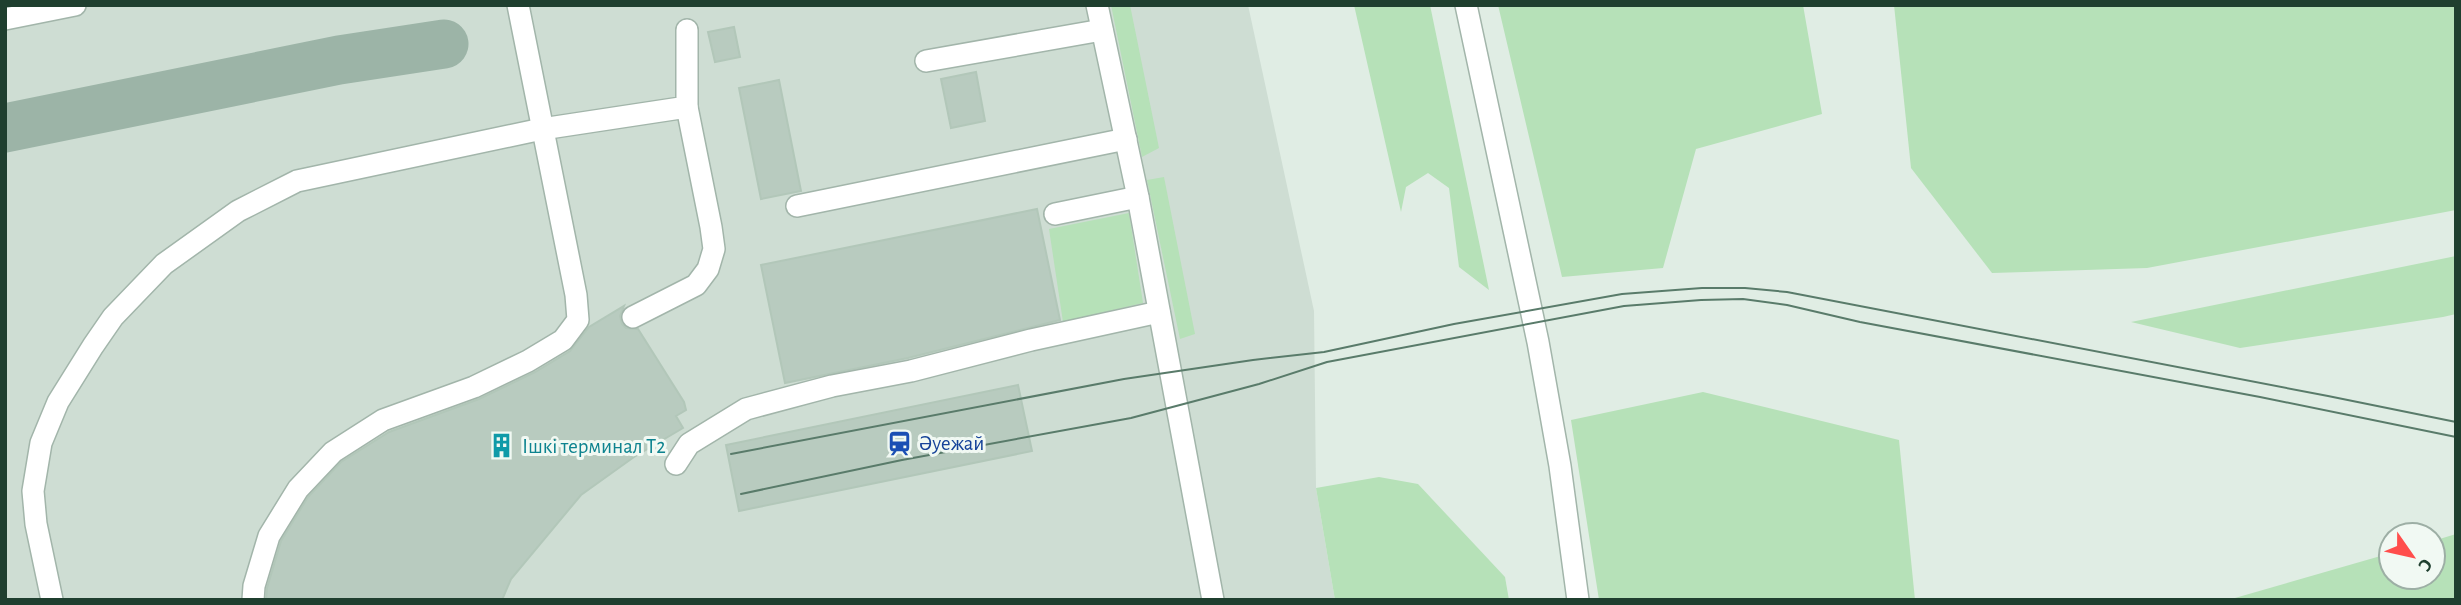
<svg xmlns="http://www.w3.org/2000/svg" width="2461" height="605" font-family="'Alegreya Sans',sans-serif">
<rect width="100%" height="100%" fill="#e0ede4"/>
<!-- built -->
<polygon fill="#ceddd3" points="5,5 1248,5 1314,311 1316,488 1335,600 5,600"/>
<!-- green -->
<g fill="#b6e1b8">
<polygon points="1111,5 1130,5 1159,148 1142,157"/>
<polygon points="1354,5 1430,5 1489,290 1459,267 1449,188 1428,173 1406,187 1401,212"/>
<polygon points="1498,5 1803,5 1822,114 1696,149 1663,268 1562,277"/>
<polygon points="1894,5 2456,5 2456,210 2147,268 1992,273 1911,168"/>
<polygon points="1164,177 1195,334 1180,339 1147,180"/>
<polygon points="1129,213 1143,303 1063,322 1049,229"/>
<polygon points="2456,256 2456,314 2443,317 2240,348 2131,322"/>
<polygon points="1703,392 1899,440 1915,600 1599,600 1571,420"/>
<polygon points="1379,477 1418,484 1505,577 1509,600 1335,600 1316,488"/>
<polygon points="2456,534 2456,600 2228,600 2391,553 2391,577 2433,577 2433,541"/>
</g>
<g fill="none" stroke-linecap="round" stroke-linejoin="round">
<!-- taxiway -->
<polyline stroke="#9cb4a7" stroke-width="49" points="5,128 339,60 444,44"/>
</g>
<!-- building -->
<g fill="#b8cbbf" stroke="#b2c7b9" stroke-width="2">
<polygon points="734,27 740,57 715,62 708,32"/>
<polygon points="976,72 985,121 951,128 941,79"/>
<polygon points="779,80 801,191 761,199 739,88"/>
<polygon points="1037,209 1060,320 908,358 785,383 761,265"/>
<polygon points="624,306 620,316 622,324 626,328 638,329 684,402 686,410 676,416 683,428 634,457 581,495 511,579 502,600 266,600 267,588 281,541 308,497 341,462 389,432 479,399 535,372 570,351 589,327"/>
<polygon points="1018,385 1032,451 739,511 726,445"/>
</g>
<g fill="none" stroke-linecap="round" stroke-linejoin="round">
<defs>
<g id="minor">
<polyline points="1097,5 1138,197 1213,600"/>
<polyline points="1466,5 1538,342 1560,466 1578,600"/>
<polyline points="5,19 75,5"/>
<polyline points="926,61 1102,30"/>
<polyline points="797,206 1126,139"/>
<polyline points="1055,214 1138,197"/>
<polyline points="633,317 696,285 708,269 714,249 711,227 687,107"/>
<polyline points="676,464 689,444 746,409 832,386 911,371 1031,340 1159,312"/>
<polyline points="52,600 36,524 33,491 41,443 58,402 93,346 113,317 164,264 238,211 297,181 542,129 687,107 687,30"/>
<polyline points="253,600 254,586 269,536 298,489 333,452 383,420 474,387 528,361 563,340 578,320 576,295 518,5"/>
</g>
</defs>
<!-- minor casing -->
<use href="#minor" stroke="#a2b5aa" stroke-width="24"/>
<!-- minor -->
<use href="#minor" stroke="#fff" stroke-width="21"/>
<!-- tram -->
<g stroke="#597b6a" stroke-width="2">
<polyline points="731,454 1124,379 1253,360 1324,352 1454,324 1622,294 1702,288 1745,288 1787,292 2328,396 2456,422"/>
<polyline points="741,494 902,460 1131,418 1259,384 1327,362 1624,306 1701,300 1743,299 1787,305 1860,322 2260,397 2456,437"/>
</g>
</g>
<!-- icons -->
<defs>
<symbol id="station-bare" viewBox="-9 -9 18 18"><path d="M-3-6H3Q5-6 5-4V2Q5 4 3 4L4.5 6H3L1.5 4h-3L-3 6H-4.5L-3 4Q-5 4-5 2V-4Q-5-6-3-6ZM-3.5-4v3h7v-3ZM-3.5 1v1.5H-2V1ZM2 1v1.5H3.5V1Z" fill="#1a4fb4" stroke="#f1f9f3" stroke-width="2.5" paint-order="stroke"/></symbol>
<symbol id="building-bare" viewBox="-9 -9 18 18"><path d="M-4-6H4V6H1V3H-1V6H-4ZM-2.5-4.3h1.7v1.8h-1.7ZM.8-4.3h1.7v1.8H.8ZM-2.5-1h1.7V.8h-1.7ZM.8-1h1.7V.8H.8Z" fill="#0f9aa8" stroke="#f1f9f3" stroke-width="2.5" paint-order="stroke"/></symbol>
</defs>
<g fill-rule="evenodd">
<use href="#station-bare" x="882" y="426" width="35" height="35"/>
<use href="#building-bare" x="484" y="428" width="35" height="35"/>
</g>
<g text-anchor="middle" stroke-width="6" stroke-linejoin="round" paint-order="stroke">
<!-- transit labels -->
<g font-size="21" fill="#164399" stroke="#f1f9f3" text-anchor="start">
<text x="919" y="450">Әуежай</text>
</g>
<!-- culture labels -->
<g font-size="21" fill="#0d838f" stroke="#f1f9f3" text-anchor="start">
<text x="522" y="453">Ішкі терминал T2</text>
</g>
</g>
<!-- border -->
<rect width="2461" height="605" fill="none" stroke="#1f3f2f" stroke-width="14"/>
<!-- north arrow -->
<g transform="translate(2412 556) rotate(124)"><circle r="33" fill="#f1f9f3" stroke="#9dafa5" stroke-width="2"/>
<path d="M0-5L12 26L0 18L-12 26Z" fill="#ff4e4c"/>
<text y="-10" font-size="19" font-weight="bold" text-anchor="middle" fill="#1f3f2f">С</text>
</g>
</svg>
